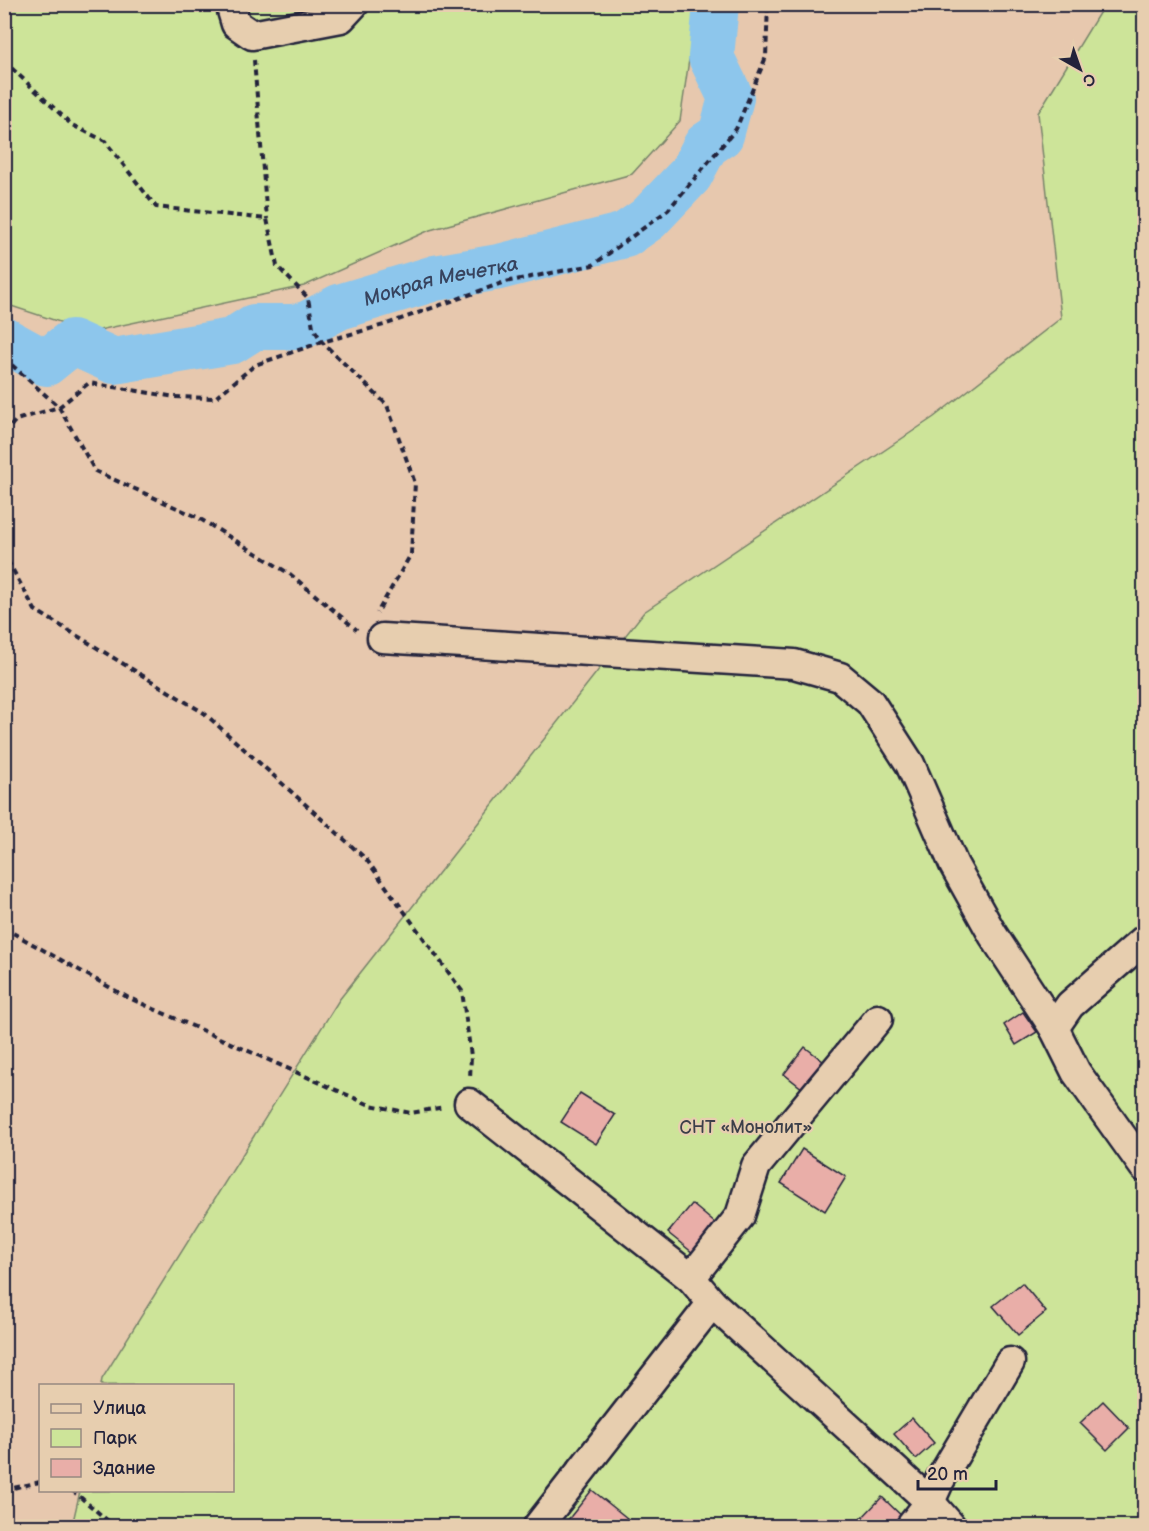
<svg xmlns="http://www.w3.org/2000/svg" width="1149" height="1531" font-family="'Balsamiq Sans',sans-serif">
<rect width="100%" height="100%" fill="#e7c8ae"/>
<filter id="ink" filterUnits="userSpaceOnUse"><feTurbulence type="fractalNoise" baseFrequency=".0167" numOctaves="2"/><feDisplacementMap in="SourceGraphic" scale="12" xChannelSelector="R" yChannelSelector="G"/><feConvolveMatrix kernelMatrix="1 2 1 2 8 2 1 2 1" color-interpolation-filters="sRGB"/></filter>
<g filter="url(#ink)">
<!-- green -->
<g fill="#cde499" stroke="#78836a" stroke-width="1.5">
<polygon points="5,5 697,5 680,121 632,174 430,230 304,286 90,332 5,304"/>
<polygon points="1104,5 1144,5 1144,1526 72,1526 80,1491 232,1490 232,1386 101,1385 102,1379 339,1000 644,612 934,417 1061,318 1038,113"/>
</g>
<g fill="none" stroke-linecap="round" stroke-linejoin="round">
<!-- river -->
<path stroke="#8dc6ec" stroke-width="46" id="s1" d="M4,340L46,363L72,342L114,361L232,341L254,327H294L307,324L339,307L435,278L499,267L625,235L648,219L690,175L706,145L721,135L731,98L711,57L716,4"/>
</g>
<!-- building -->
<g fill="#e9aea8" stroke="#22223b" stroke-width="1.5">
<polygon points="1023,1012 1037,1032 1016,1045 1004,1025"/>
<polygon points="805,1047 824,1062 803,1089 784,1074"/>
<polygon points="580,1093 615,1115 596,1144 561,1122"/>
<polygon points="802,1149 846,1177 825,1211 781,1183"/>
<polygon points="692,1204 716,1224 693,1253 668,1233"/>
<polygon points="1022,1283 1046,1312 1018,1335 993,1306"/>
<polygon points="1103,1401 1129,1428 1107,1450 1080,1423"/>
<polygon points="912,1418 934,1443 916,1459 894,1434"/>
<polygon points="592,1490 627,1518 620,1526 563,1526"/>
<polygon points="882,1497 909,1523 906,1526 864,1526 859,1521"/>
</g>
<g fill="none" stroke-linecap="round" stroke-linejoin="round">
<defs>
<g id="minor">
<polyline points="230,4 236,24 252,35 341,18 354,4"/>
<polyline points="382,638 794,664 840,677 870,702 910,764 954,865 993,935 1054,1028 1076,1072 1144,1167"/>
<polyline points="1054,1028 1070,1005 1144,940"/>
<polyline points="469,1103 691,1278 712,1303 930,1502 951,1526"/>
<polyline points="691,1278 740,1216 756,1166 878,1019"/>
<polyline points="538,1526 712,1303"/>
<polyline points="911,1526 930,1502 940,1480 1010,1362"/>
</g>
</defs>
<!-- minor casing -->
<use href="#minor" stroke="#22223b" stroke-width="33"/>
<!-- path -->
<g stroke="#22223b" stroke-width="4" stroke-dasharray="6 4.5" stroke-linecap="butt">
<polyline points="254,60 267,219"/>
<polyline points="4,61 72,125 105,141 156,207 267,219 277,266 308,298 313,327 322,342 387,405 415,483 411,554 377,613"/>
<polyline points="4,358 59,407 95,471 197,517 290,574 357,630"/>
<polyline points="4,434 16,420 59,407 89,383 175,397 215,398 255,365 322,342 384,325 505,282 593,265 668,210 736,129 766,57 768,4"/>
<polyline points="4,551 9,563 35,610 204,713 366,859 462,991 471,1056 470,1078"/>
<polyline points="4,928 127,997 370,1105 411,1113 444,1107"/>
<polyline points="4,1490 40,1482"/>
<polyline points="72,1490 114,1526"/>
</g>
<!-- minor -->
<use href="#minor" stroke="#e7ceaf" stroke-width="28"/>
</g>
</g>
<g text-anchor="middle" stroke-width="4.5" stroke-linejoin="round" paint-order="stroke">
<!-- park labels -->
<g font-size="18" fill="#3c3f49" stroke="#e7ceaf">
<text x="746" y="1133">СНТ «Монолит»</text>
</g>
<!-- water labels -->
<g font-size="20" font-style="italic" fill="#37435e" stroke="#e7ceaf">
<text dy="7" stroke="none"><textPath href="#s1" startOffset="468">Мокрая Мечетка</textPath></text>
</g>
</g>
<!-- margin -->
<rect width="1149" height="1531" fill="none" stroke="#e7ceaf" stroke-width="24"/>
<rect x="12" y="12" width="1125" height="1507" fill="none" stroke="#22223b" stroke-width="2" filter="url(#ink)"/>
<!-- legend -->
<rect x="39" y="1384" width="195" height="108" fill="#e7ceaf" stroke="#988981" stroke-width="1.5"/>
<rect x="51" y="1404" width="30" height="9" fill="#e7ceaf" stroke="#988981" stroke-width="1.5"/>
<text x="93" y="1414" font-size="18" fill="#22223b">Улица</text>
<rect x="51" y="1429" width="30" height="18" fill="#cde499" stroke="#988981" stroke-width="1.5"/>
<text x="93" y="1444" font-size="18" fill="#22223b">Парк</text>
<rect x="51" y="1459" width="30" height="18" fill="#e9aea8" stroke="#988981" stroke-width="1.5"/>
<text x="93" y="1474" font-size="18" fill="#22223b">Здание</text>
<!-- north arrow -->
<g transform="translate(1080 69) rotate(140)" stroke="#e7ceaf" stroke-width="4.5" paint-order="stroke">
<path d="M0-4.5L10 22L0 15L-10 22Z" fill="#22223b"/>
<text y="-9" font-size="16" font-weight="bold" text-anchor="middle" fill="#22223b">С</text>
</g>
<!-- scale -->
<path d="M918 1480v9h78v-9" fill="none" stroke="#22223b" stroke-width="3"/>
<text x="927" y="1480" font-size="18" fill="#22223b" stroke="#e7ceaf" stroke-width="4.5" paint-order="stroke">20 m</text>
</svg>
